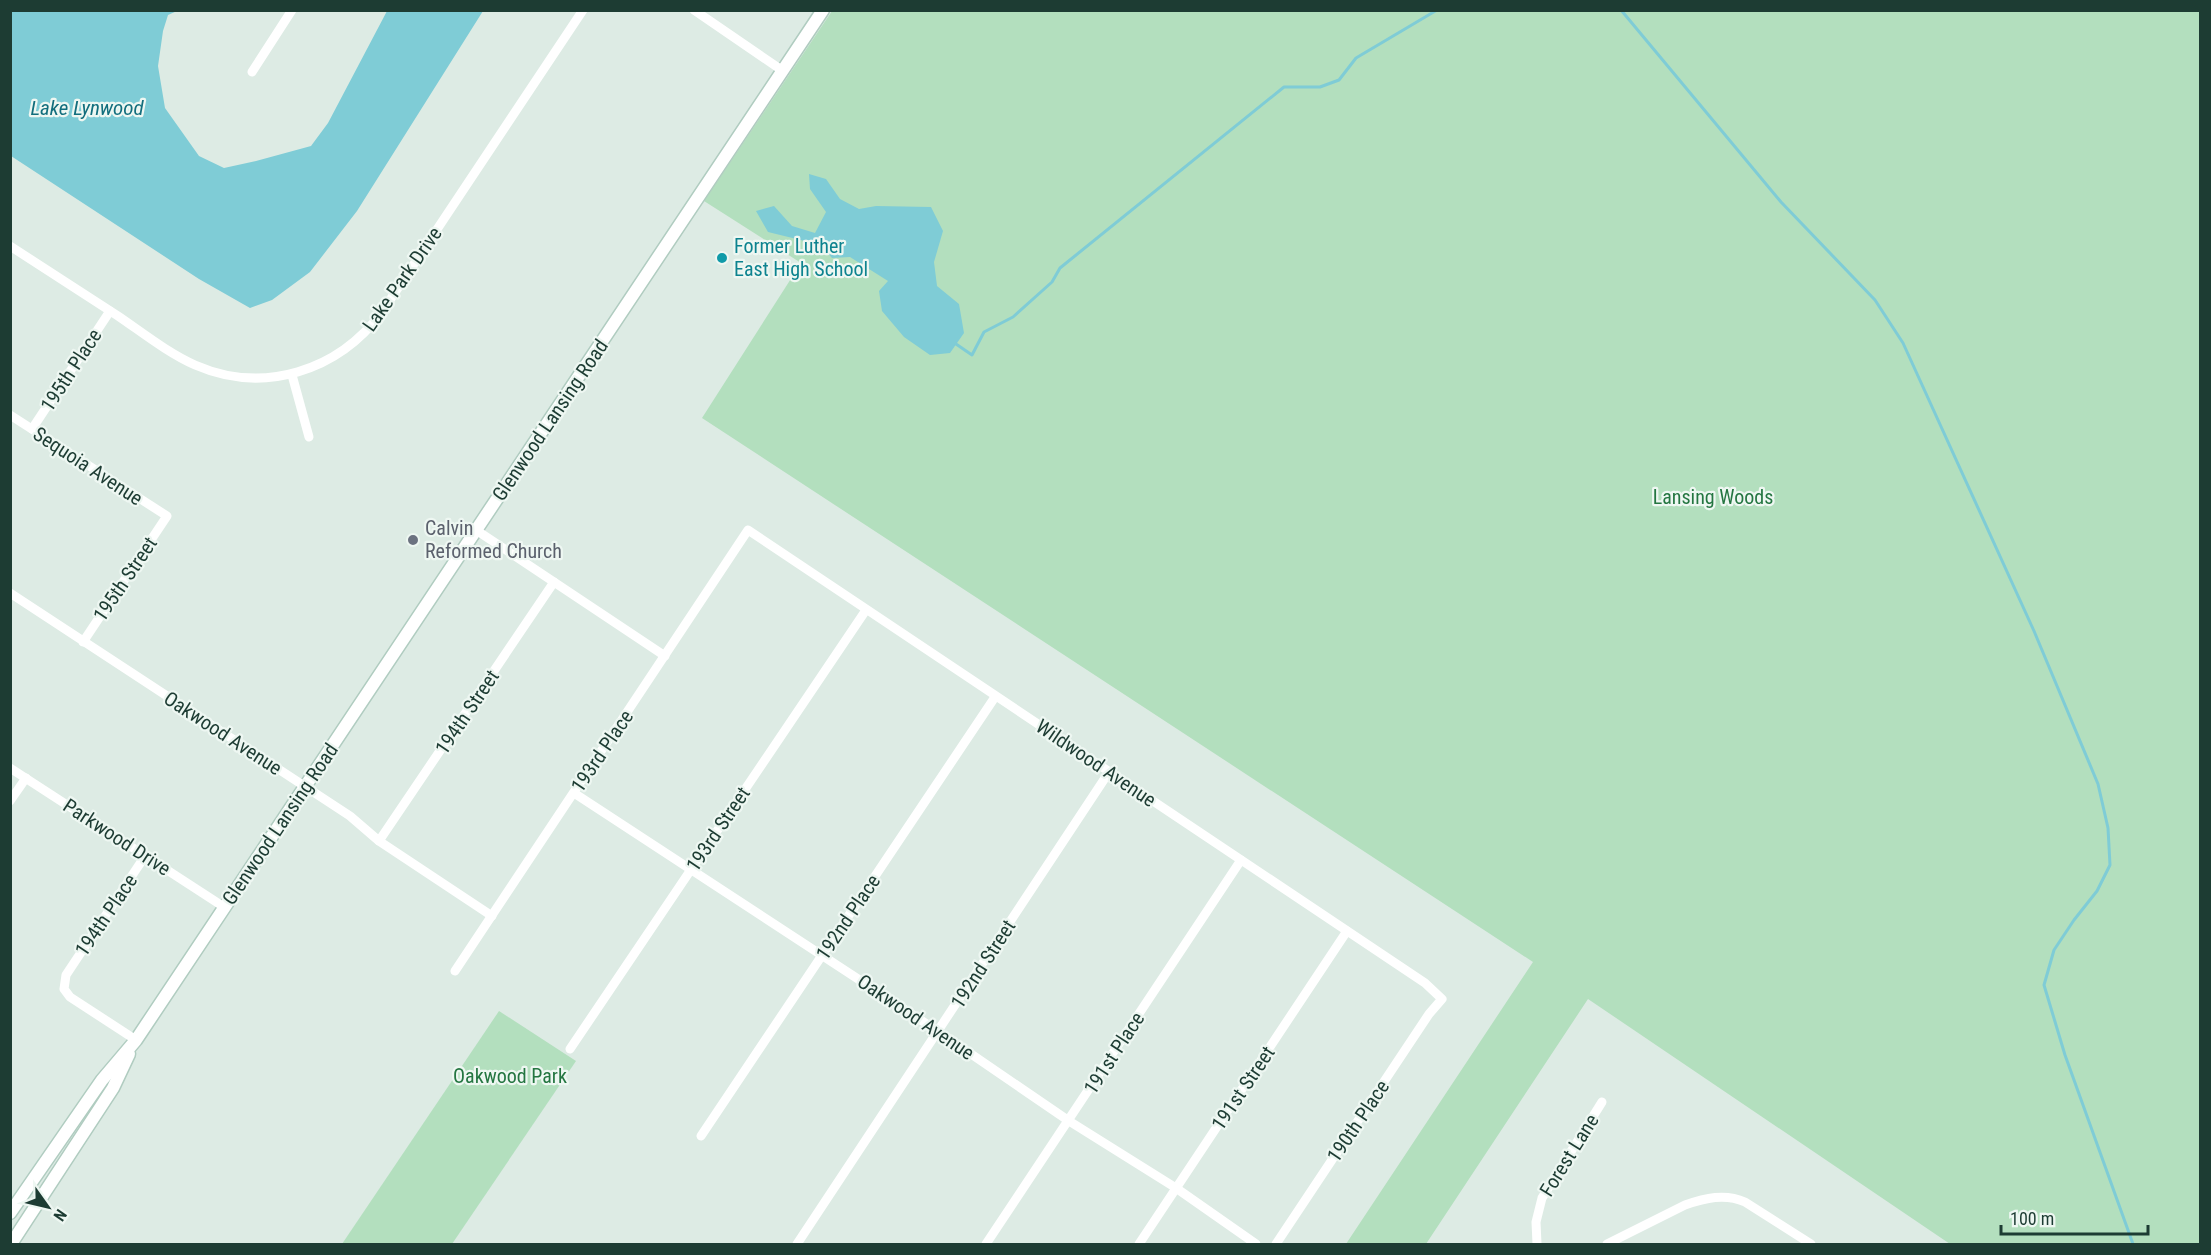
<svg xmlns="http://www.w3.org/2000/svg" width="2211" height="1255" font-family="'Roboto Condensed',sans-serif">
<rect width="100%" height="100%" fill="#ddebe4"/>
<!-- green -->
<g fill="#b3dfbe">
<polygon points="832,11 2200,11 2200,1244 1950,1244 1588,999 1426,1244 1346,1244 1533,962 702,418 801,263 704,201"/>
<polygon points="499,1011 576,1061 452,1244 342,1244"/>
</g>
<!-- water -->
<g fill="#7fccd6">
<polygon points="10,11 177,11 168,15 163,31 158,66 165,108 199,156 224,168 256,161 311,146 328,123 387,11 483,11 357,211 310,272 272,300 250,308 199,279 11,156"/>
<polygon points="809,174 826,179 840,199 859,209 876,206 931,207 943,231 934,262 937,286 959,304 964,333 950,353 930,355 904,337 882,311 879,291 888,281 850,257 832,258 821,245 768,232 756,211 774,206 792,226 815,233 826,212 810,189"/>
</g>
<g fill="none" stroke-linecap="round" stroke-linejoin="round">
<!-- stream -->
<g stroke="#7fccd6" stroke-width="3">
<polyline points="1621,10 1781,202 1875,300 1903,343 2034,631 2098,784 2108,828 2110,865 2097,891 2074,920 2054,950 2044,985 2065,1055 2133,1244"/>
<polyline points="956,344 972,355 984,332 1013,317 1052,282 1060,268 1284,87 1320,87 1339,80 1356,58 1437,10"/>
</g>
<defs>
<g id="secondary">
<polyline points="10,1213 102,1080 136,1040 823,10"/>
<polyline points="11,1244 113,1088 129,1054"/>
</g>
</defs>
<!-- secondary casing -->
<use href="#secondary" stroke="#b0ccc0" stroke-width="15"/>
<!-- street -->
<g stroke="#fff" stroke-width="9">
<polyline points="694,10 783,71"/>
<polyline points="252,72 292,10"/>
<path d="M10,246C46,269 82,293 118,316C143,333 168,353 195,365C264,395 338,371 382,312L583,10"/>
<polyline points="292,375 309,437"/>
<polyline points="10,415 167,516 83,642"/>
<polyline points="32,429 110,311"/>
<polyline points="476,530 665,656"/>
<polyline points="10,593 350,816 379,841 492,916"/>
<polyline points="10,768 224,907"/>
<polyline points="574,793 939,1032 1069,1121 1176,1188 1256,1244"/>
<polyline points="10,801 26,778"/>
<polyline points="379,841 554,582"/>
<polyline points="455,971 748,530 1425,983 1442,999 1429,1014 1276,1244"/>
<polyline points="136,1040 70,997 64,989 66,975 145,856"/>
<polyline points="570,1049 866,610"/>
<polyline points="701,1136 995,697"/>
<polyline points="797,1244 1109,772"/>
<polyline points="986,1244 1241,860"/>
<polyline points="1139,1244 1347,931"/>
<polyline points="1537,1244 1536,1222 1542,1198 1602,1102"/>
<path d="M1607,1244L1685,1205C1705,1198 1725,1193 1745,1202L1811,1244"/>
</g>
<!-- secondary -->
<use href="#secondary" stroke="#fff" stroke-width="12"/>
</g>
<!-- markers -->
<circle fill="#0f9aa8" stroke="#eef7f2" stroke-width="2" cx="722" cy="258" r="6"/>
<circle fill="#6b7280" stroke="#eef7f2" stroke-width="2" cx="413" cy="540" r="6"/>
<g text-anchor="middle" stroke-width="4.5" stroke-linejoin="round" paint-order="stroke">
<!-- culture labels -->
<g font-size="20" fill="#0d838f" stroke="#eef7f2" text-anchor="start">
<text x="734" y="253">Former Luther<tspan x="734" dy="23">East High School</tspan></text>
</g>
<!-- street labels -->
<g font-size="20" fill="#1d3c33" stroke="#eef7f2">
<text transform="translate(402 279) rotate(-55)" y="7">Lake Park Drive</text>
<text transform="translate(71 370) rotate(-57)" y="7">195th Place</text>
<text transform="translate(550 420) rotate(-56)" y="7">Glenwood Lansing Road</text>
<text transform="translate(88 466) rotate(33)" y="7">Sequoia Avenue</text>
<text transform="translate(125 579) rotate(-56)" y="7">195th Street</text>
<text transform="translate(467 712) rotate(-56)" y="7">194th Street</text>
<text transform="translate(223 733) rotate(33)" y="7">Oakwood Avenue</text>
<text transform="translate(602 751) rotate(-56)" y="7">193rd Place</text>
<text transform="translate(1096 763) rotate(34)" y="7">Wildwood Avenue</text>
<text transform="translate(280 824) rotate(-56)" y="7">Glenwood Lansing Road</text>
<text transform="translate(718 829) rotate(-56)" y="7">193rd Street</text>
<text transform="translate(117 837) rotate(33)" y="7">Parkwood Drive</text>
<text transform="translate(106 915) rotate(-56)" y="7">194th Place</text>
<text transform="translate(848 917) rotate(-56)" y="7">192nd Place</text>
<text transform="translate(983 964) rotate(-57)" y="7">192nd Street</text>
<text transform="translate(916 1017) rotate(34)" y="7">Oakwood Avenue</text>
<text transform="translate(1114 1053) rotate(-57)" y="7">191st Place</text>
<text transform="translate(1243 1088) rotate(-56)" y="7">191st Street</text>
<text transform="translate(1358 1121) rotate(-56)" y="7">190th Place</text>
<text transform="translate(1569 1155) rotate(-58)" y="7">Forest Lane</text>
</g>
<!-- park labels -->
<g font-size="20" fill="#247641" stroke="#eef7f2">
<text x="1713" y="504">Lansing Woods</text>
<text x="510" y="1083">Oakwood Park</text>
</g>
<!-- worship labels -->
<g font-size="20" fill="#5b616d" stroke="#eef7f2" text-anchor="start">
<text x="425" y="535">Calvin<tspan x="425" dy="23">Reformed Church</tspan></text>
</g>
<!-- water labels -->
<g font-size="21" font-style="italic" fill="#126e7d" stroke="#eef7f2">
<text x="87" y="115">Lake Lynwood</text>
</g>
</g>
<!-- border -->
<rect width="2211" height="1255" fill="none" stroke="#1d3c33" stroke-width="24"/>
<!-- north arrow -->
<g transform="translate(48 1207) rotate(124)" stroke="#eef7f2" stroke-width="4.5" paint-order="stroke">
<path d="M0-4.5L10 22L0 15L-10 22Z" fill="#1d3c33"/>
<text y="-9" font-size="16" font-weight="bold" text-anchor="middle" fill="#1d3c33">N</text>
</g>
<!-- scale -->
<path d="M2001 1225v9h147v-9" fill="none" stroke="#1d3c33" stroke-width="3"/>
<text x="2010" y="1225" font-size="18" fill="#1d3c33" stroke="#eef7f2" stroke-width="4.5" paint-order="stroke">100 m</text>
</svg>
